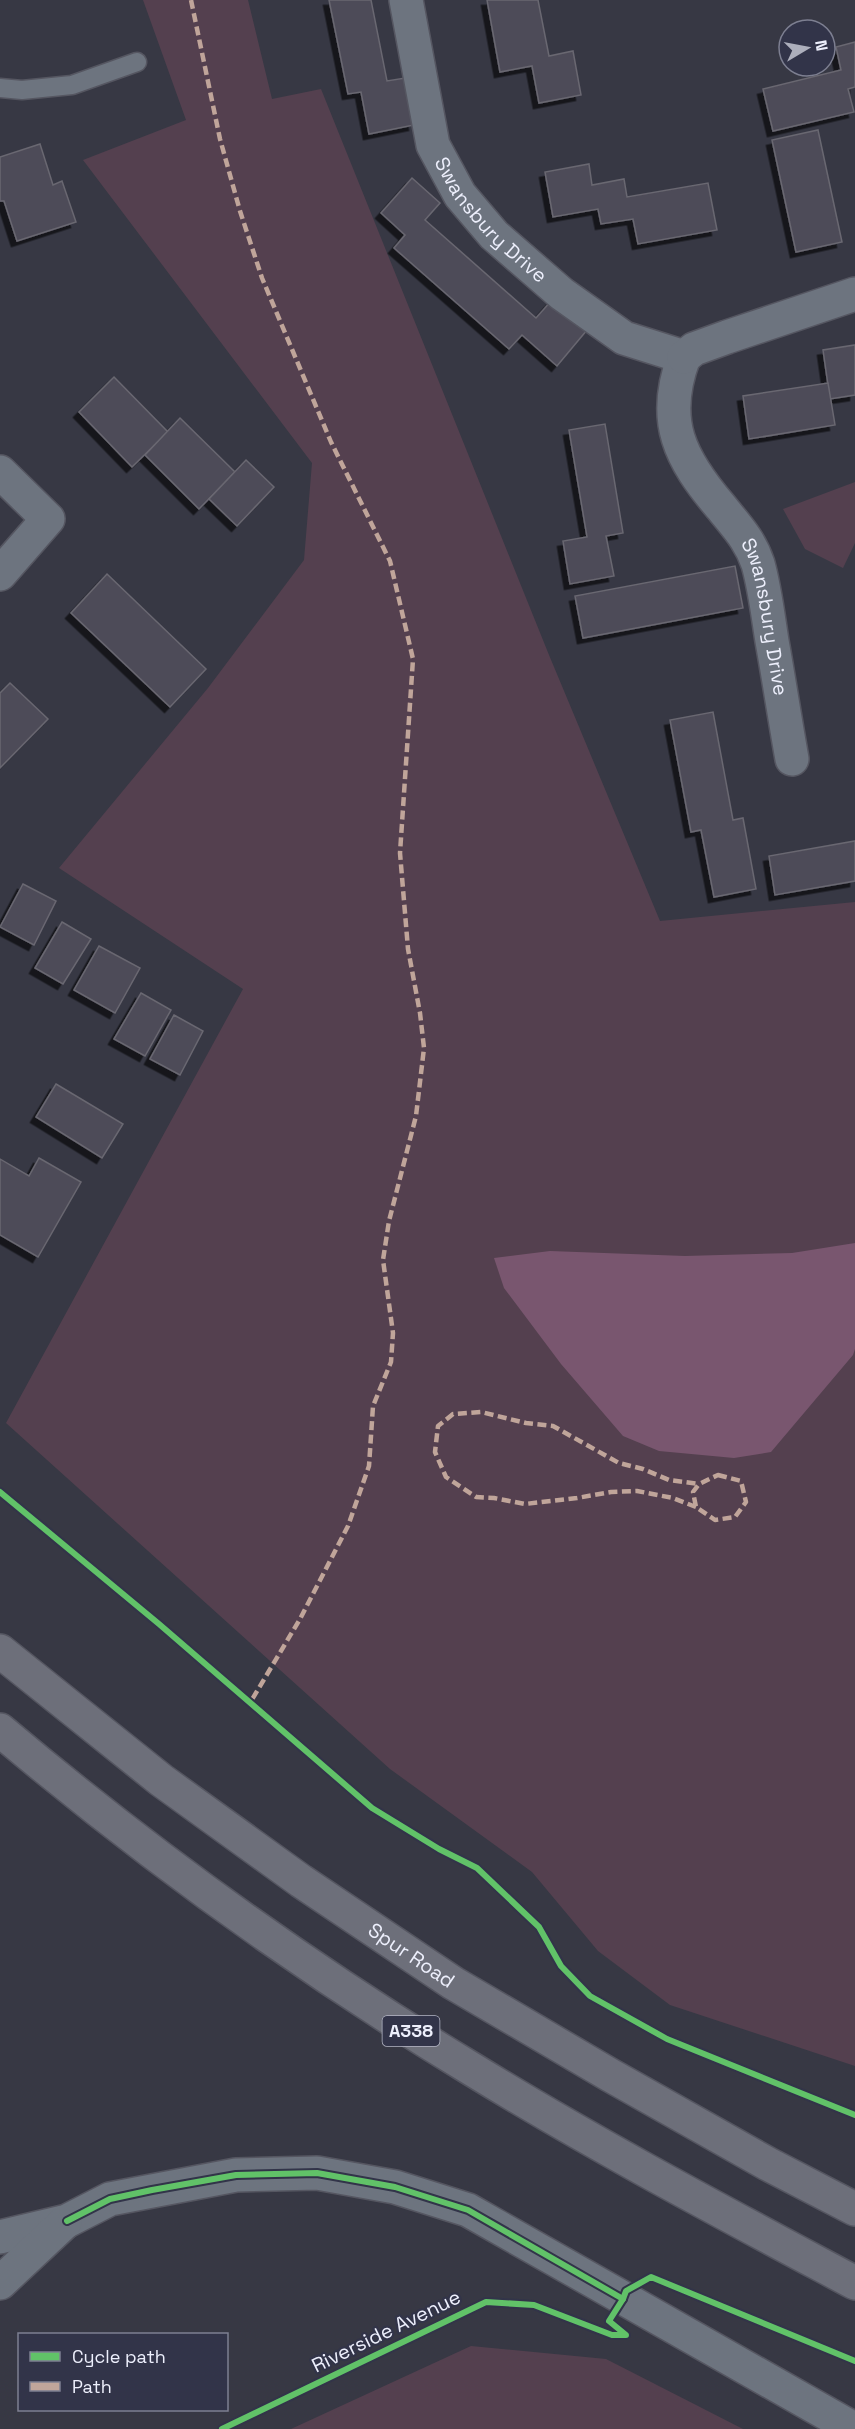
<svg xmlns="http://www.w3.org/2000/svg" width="855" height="2429" font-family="'Space Grotesk',sans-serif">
<defs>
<filter id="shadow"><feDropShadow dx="-5.5" dy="5.5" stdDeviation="0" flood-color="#0009"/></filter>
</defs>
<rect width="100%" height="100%" fill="#373844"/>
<!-- green -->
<g fill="#54404f">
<polygon points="143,0 248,0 272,99 321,89 549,655 660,921 855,902 855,2066 670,2005 598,1951 532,1872 390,1769 6,1423 243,989 59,868 208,688 304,560 312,463 83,160 186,120"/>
<polygon points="855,482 855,543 843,568 805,549 783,509"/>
<polygon points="471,2346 606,2359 743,2429 291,2429"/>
</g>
<!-- forest -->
<polygon fill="#79566f" points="855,1243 855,1349 853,1355 771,1452 734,1458 659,1451 623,1436 561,1364 504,1288 494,1258 550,1251 685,1256 792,1253"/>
<!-- building -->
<g fill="#4e4c58" stroke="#696771" stroke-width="1.5" filter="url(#shadow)">
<polygon points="329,0 371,0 387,81 405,78 414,125 369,134 361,92 348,94"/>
<polygon points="487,0 538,0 549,56 573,51 581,95 539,103 532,66 500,72"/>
<polygon points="855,42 855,87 848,89 854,112 773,131 763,89 841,70 836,47"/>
<polygon points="818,130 842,242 796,252 772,140"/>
<polygon points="40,144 53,185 62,181 76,222 17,241 4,201 0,201 0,157"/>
<polygon points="589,164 592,185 624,179 627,197 708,183 717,230 638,244 633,219 601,224 598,209 553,217 545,172"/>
<polygon points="412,178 440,203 425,220 536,318 552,300 587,330 557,366 522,335 509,349 394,248 405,235 381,213"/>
<polygon points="855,345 855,395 830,399 823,350"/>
<polygon points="114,377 168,432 132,467 79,412"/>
<polygon points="828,383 835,425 749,439 743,396"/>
<polygon points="180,418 235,472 199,509 145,455"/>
<polygon points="605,424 623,533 606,536 614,576 570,584 563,541 587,537 569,430"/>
<polygon points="246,460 274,487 237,526 209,499"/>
<polygon points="735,566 743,608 583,638 575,596"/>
<polygon points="107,574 206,669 170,707 71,613"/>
<polygon points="10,683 48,719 0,768 0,693"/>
<polygon points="713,712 733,820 743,818 756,889 714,897 701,830 691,832 670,720"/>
<polygon points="855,841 855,881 775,895 769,856"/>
<polygon points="23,884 56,901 34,945 0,927"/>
<polygon points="62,922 91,939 63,984 35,968"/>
<polygon points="99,946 140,968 115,1013 74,990"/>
<polygon points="141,993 171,1010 145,1056 114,1039"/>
<polygon points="174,1015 203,1031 180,1075 150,1059"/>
<polygon points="56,1084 123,1124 102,1158 36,1117"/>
<polygon points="39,1158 81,1182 38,1257 0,1235 0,1159 29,1176"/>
</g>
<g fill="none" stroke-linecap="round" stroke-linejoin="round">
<defs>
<polyline id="lane" points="0,88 22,90 72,85 137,62"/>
<g id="street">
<path id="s1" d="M406,0L433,145L460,195L494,235L562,294L624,338L684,357C660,421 680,459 721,507C737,527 750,540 758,564C765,589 768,616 772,641C779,680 785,720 792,759"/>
<polyline points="684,357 694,349 727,337 855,294"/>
<polyline points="0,472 48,519 0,574"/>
<polyline points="0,2237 67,2221 110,2199 236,2175 317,2173 395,2187 468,2210 854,2429"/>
<polyline points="0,2283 65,2222"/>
</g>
<g id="highway">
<path id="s2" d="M0,1651L161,1780L301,1881L453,1983L610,2075L768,2164L855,2209"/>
<path d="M0,1730C147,1854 305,1968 470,2068C595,2145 726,2214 855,2283"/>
</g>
</defs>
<!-- lane casing -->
<use href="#lane" stroke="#555661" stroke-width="21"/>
<!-- street casing -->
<use href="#street" stroke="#555661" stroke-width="36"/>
<!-- highway casing -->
<use href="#highway" stroke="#555661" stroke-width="36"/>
<!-- lane -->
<use href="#lane" stroke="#6d747f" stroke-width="18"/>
<!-- street -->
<use href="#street" stroke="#6d747f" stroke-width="33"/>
<!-- highway -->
<use href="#highway" stroke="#6d6f7a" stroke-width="33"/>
<!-- quiet -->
<g stroke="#c0a59a" stroke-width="4.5" stroke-dasharray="9 4.5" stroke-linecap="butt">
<polyline points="191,0 220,139 240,211 262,278 331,442 390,561 413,659 400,853 408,949 420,1013 424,1048 416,1116 389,1221 383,1260 393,1333 391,1362 373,1406 369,1466 348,1526 300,1619 250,1703"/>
<polygon points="718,1475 741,1481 746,1502 735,1517 715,1520 696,1507 693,1492 699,1484"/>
<polyline points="696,1507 673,1498 637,1491 611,1492 577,1498 525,1504 494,1498 476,1497 446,1477 435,1452 438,1426 453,1414 481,1412 526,1423 553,1426 619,1463 643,1469 669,1480 699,1484"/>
</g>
<defs>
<g id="cycleway">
<polyline points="0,1492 159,1624 372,1808 439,1849 477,1868 539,1927 561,1966 590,1996 667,2039 855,2115"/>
<polyline points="67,2221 110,2199 152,2190 236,2175 317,2173 395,2187 468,2210 623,2299"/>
<polyline points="222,2429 486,2302 534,2305 612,2335 626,2335 609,2321 623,2299 626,2291 651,2277 855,2361"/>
</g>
</defs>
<!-- cycleway casing -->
<use href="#cycleway" stroke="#323449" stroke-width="10"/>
<!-- cycleway -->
<use href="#cycleway" stroke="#61c268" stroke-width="6"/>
</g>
<g text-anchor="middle" stroke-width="4.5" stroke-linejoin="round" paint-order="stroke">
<!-- shield labels -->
<rect fill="#323449" stroke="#b5b7c6" stroke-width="1.5" x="382.5" y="2016" width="57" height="30" rx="4.5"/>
<g font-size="18" font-weight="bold" fill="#edeffc">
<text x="411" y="2037">A338</text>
</g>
<!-- street labels -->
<g font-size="20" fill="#edeffc" stroke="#323449">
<text dy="7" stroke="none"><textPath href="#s1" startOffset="243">Swansbury Drive</textPath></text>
<text dy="7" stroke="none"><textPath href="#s1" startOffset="772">Swansbury Drive</textPath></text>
<text dy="7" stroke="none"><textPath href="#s2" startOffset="512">Spur Road</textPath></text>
<text transform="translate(386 2331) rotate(-26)" y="7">Riverside Avenue</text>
</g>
</g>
<!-- legend -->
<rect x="18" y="2333" width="210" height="78" fill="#323449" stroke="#7d7f91" stroke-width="1.5"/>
<rect x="30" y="2352" width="30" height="9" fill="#61c268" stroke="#7d7f91" stroke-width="1.5"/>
<text x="72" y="2363" font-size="18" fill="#edeffc">Cycle path</text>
<rect x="30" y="2382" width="30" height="9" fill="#c0a59a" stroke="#7d7f91" stroke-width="1.5"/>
<text x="72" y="2393" font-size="18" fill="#edeffc">Path</text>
<!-- north arrow -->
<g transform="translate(807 48) rotate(80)"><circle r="28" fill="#323449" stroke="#7d7f91" stroke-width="1.5"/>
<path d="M0-4.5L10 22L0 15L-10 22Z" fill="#adafbc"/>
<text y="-9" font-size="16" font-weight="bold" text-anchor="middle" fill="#edeffc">N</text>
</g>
</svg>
